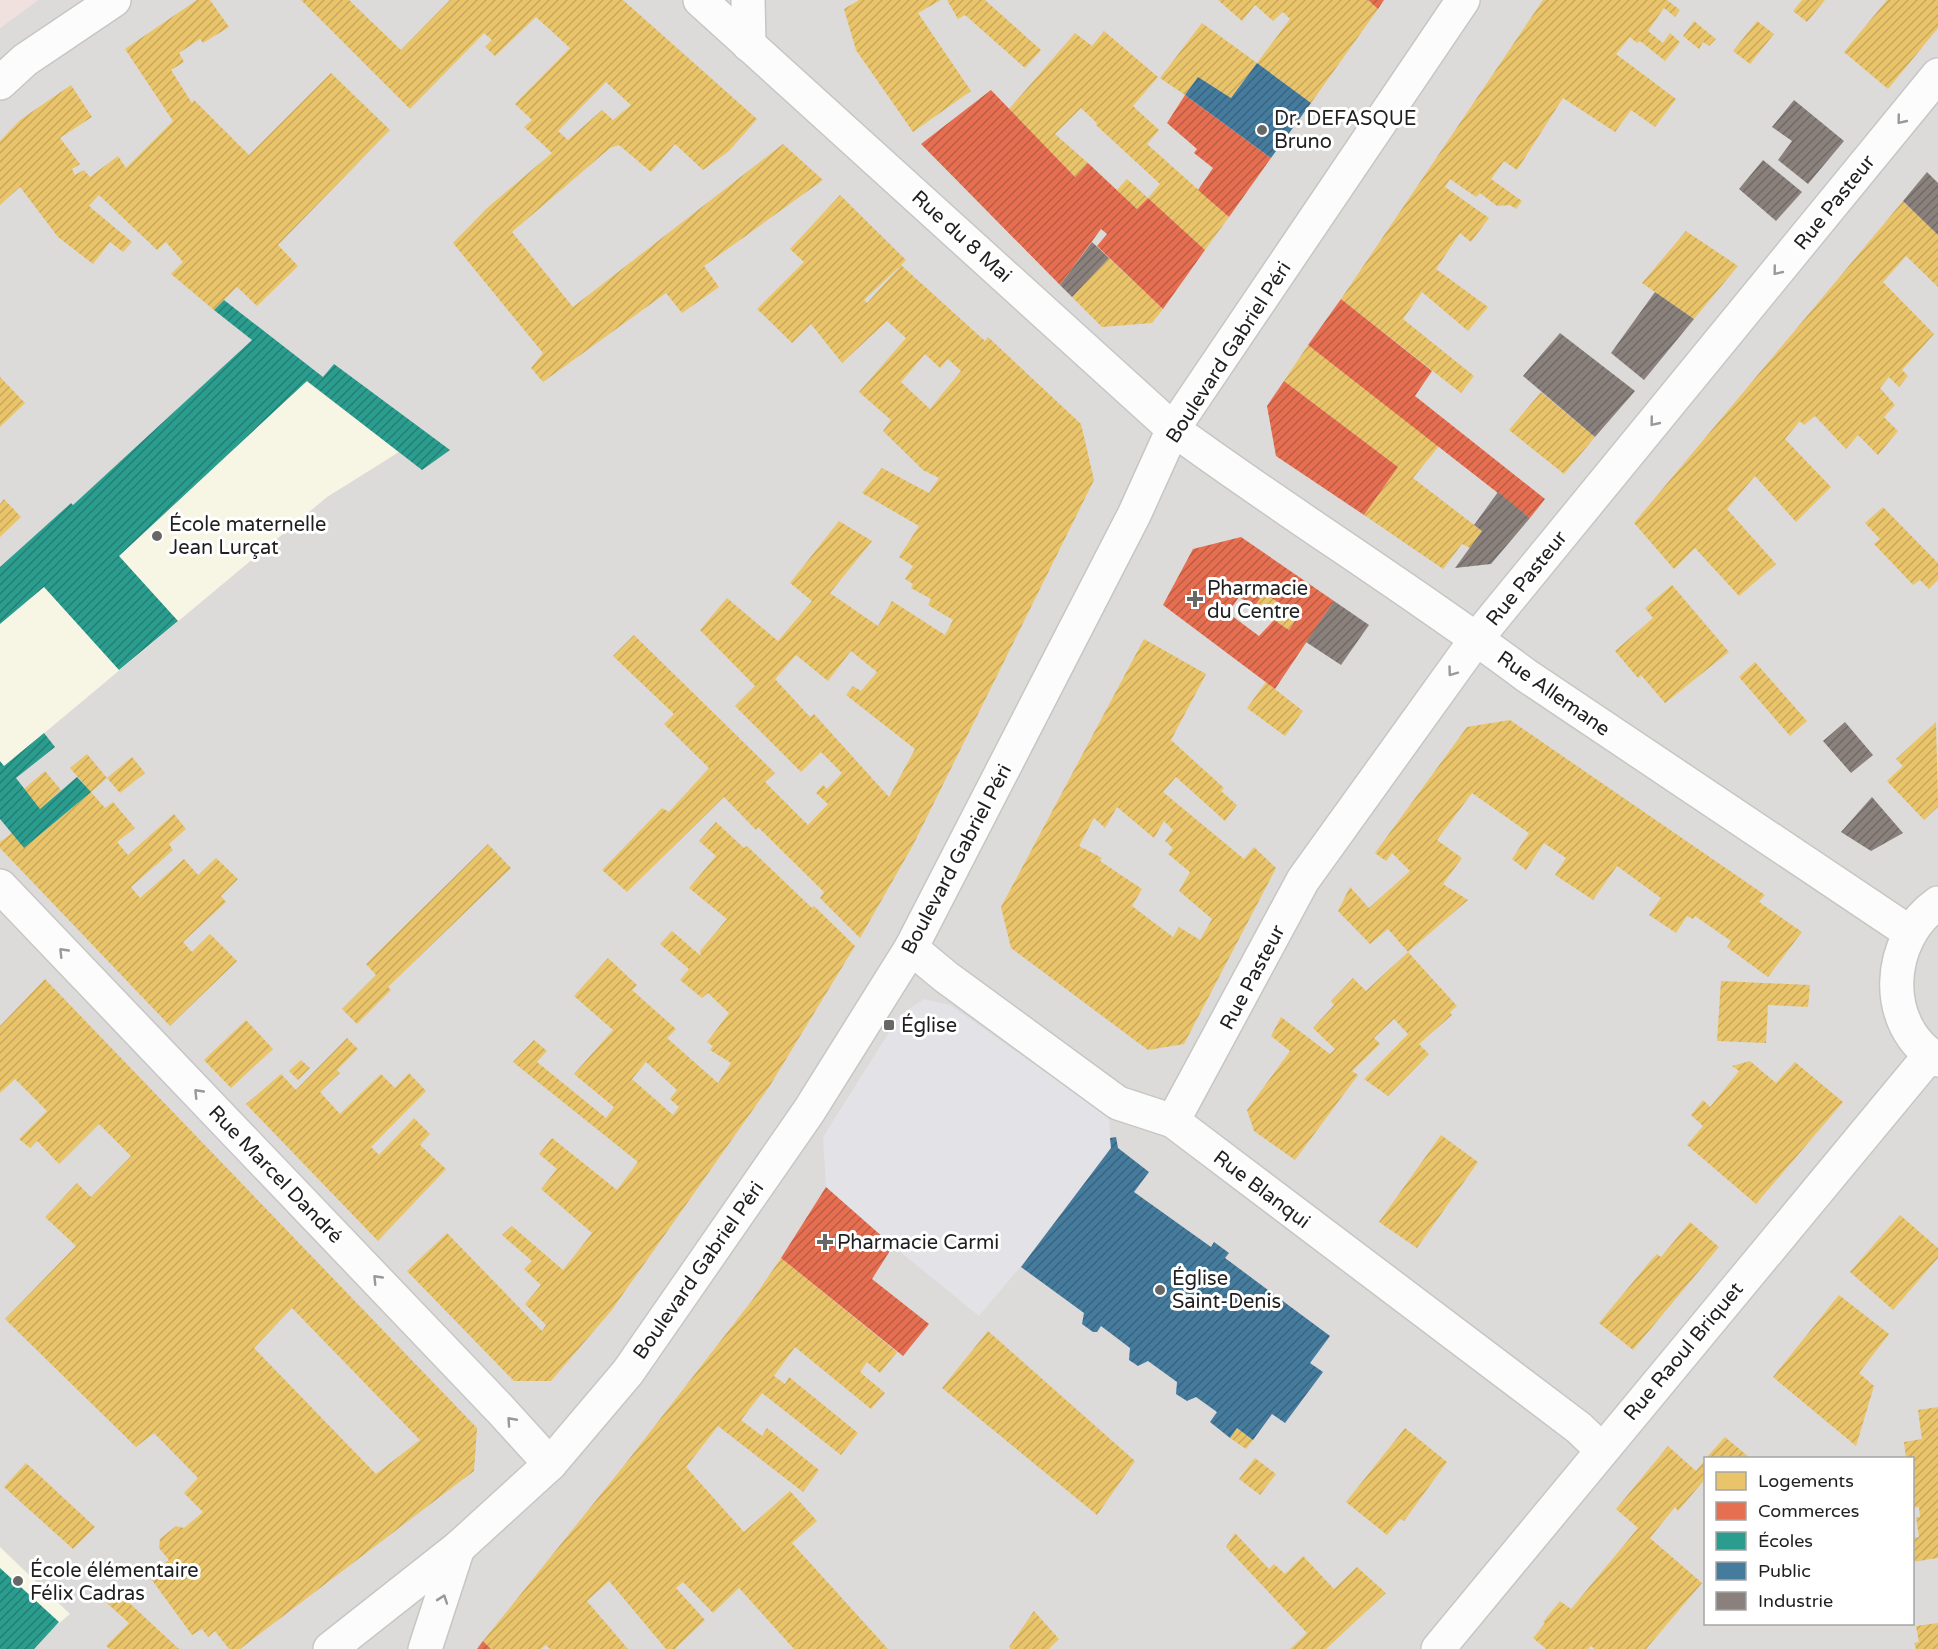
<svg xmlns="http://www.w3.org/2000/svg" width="1938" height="1649" font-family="'Varela Round',sans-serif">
<defs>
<pattern id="homes-hatch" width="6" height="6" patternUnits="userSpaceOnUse" patternTransform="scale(1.5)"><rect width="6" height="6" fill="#e9c46a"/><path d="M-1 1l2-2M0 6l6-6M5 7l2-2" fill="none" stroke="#c7a85b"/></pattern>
<pattern id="shops-hatch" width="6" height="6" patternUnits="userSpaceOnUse" patternTransform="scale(1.5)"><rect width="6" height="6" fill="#e76f51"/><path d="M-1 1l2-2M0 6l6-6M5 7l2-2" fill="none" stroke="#bb5b43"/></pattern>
<pattern id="schools-hatch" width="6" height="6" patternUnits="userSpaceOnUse" patternTransform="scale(1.5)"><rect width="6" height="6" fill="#2a9d8f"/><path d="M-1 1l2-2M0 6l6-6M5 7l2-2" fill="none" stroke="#237f74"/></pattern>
<pattern id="public-hatch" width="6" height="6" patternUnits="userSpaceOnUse" patternTransform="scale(1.5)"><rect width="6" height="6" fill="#457b9d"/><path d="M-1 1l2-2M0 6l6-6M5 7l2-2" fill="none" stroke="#39647f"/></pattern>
<pattern id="industry-hatch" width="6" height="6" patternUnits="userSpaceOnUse" patternTransform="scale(1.5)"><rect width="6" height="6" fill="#8a817c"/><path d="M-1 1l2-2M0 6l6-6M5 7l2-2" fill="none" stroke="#706965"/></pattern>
</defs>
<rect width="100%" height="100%" fill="#eeece8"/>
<!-- residential -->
<path fill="#dddbd9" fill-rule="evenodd" d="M38,0H1938V1649H28L0,1547V28ZM1706,1458H1912V1624H1706Z"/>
<!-- commercial -->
<polygon fill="#f0e0de" points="0,0 38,0 0,28"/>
<!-- education -->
<g fill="#f7f6e4">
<polygon points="252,340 399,452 327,497 0,770 0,567 71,503 74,505"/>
<polygon points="0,1547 70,1614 28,1649 0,1649"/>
</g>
<!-- religious -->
<polygon fill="#dcdbd9" points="1414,26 1218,308 1179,316 1375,28"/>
<!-- plaza -->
<polygon fill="#e3e2e7" points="924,999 950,1005 1109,1117 1111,1148 1021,1266 979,1316 893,1246 826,1187 823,1137 900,1015"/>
<!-- homes -->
<g fill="url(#homes-hatch)" fill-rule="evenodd">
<polygon points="197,0 210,0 229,27 203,43 200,39 179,53 184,62 171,70 192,103 194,100 249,155 331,73 390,130 278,245 298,266 257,306 237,287 214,310 171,274 183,262 166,242 157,250 99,195 89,206 132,242 123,252 110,242 93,264 58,237 20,187 0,205 0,141 20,120 71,85 92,117 60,138 80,164 72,169 75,175 84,170 90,177 118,156 126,168 173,121 125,49"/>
<path d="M301,0H349L401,50L450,0H623L757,119L729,151L703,170L675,144L651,172L619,145L610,148L512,232L573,307L783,144L823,180L704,266L719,287L682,313L666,293L543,382L531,368L543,353L453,243L487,208L552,153L524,127L532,120L515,104L570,48L536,17L495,56L485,47L492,40L484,33L410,109ZM606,82L631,105L613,120L602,110L568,140L558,131Z"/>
<polygon points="859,0 941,0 918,13 971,91 913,132 856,50 844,9"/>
<polygon points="947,0 985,0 1041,50 1025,68 965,15 958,19"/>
<polygon points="1218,0 1368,0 1378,9 1311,103 1257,63 1290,19 1283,12 1273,21 1255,5 1242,21"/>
<polygon points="1543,0 1667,0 1680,10 1675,17 1664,8 1648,31 1663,43 1670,33 1680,42 1665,61 1640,41 1637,43 1630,37 1616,54 1676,99 1655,127 1631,110 1615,132 1563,98 1517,170 1504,161 1491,179 1522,201 1516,209 1510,205 1497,206 1480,193 1476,197 1450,179 1445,187 1489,218 1471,242 1460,233 1436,269 1488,307 1468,331 1422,292 1403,319 1474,376 1461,393 1341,299"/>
<polygon points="1802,0 1825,0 1807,22 1793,11"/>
<polygon points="1887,0 1938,0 1938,28 1888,89 1844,52"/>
<polygon points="1694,21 1716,39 1709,46 1703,42 1699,49 1683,36"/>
<polygon points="1757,21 1774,34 1750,64 1733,51"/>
<polygon points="1202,23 1257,63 1231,98 1198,77 1185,95 1160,78"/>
<polygon points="1104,31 1158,77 1133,106 1159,130 1147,144 1229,217 1205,250 1148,198 1160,184 1096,125 1097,123 1081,108 1055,134 1088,163 1075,177 1009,109 1075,33 1092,46"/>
<polygon points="1127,179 1148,198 1137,209 1117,190"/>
<path d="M840,195L906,260L901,265L985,341L988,337L1081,424L1094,480L913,845L860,938L820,898L824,892L758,827L756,830L724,797L627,892L602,870L662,808L669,812L709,768L664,724L674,714L613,656L634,635L775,773L765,782L808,825L828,804L816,793L823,785L827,789L842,773L821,752L801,772L735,706L755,686L700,630L727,598L778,641L812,601L790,583L839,521L872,541L830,593L878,626L892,601L945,635L953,620L928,605L931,599L911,588L913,584L905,579L913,566L899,557L919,526L862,493L882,468L929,493L939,478L923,470L883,431L891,420L859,392L906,338L887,321L842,363L811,324L792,343L757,309L804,262L790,249ZM898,268H899L867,303L864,300ZM925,354L940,368L948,359L961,371L930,409L901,382ZM851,651L877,672L861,691L853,686L846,695L915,749L889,797L814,714L810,717L775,679L796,655L828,681Z"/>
<polygon points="1903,201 1938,235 1938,287 1906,256 1883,282 1934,334 1902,370 1908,376 1899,387 1889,377 1880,388 1895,405 1884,417 1898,431 1878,455 1858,435 1846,449 1815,416 1804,425 1800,421 1785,439 1831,487 1796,522 1755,476 1727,509 1776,564 1739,596 1695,548 1674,569 1634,523"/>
<polygon points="1686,231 1738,266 1694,319 1642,283"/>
<polygon points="1109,258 1163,309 1152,323 1102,327 1072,297"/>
<polygon points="1308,345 1439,446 1413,478 1482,531 1470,548 1462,544 1443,569 1364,515 1398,467 1284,381"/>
<polygon points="0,377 25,403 0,427"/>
<polygon points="1541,392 1595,437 1564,474 1509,430"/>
<polygon points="4,499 21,517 0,537 0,504"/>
<polygon points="1883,507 1938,563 1938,580 1929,589 1920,580 1913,585 1874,544 1880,539 1865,523"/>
<polygon points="1672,585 1729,652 1665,703 1641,675 1638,678 1615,651 1653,618 1645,608"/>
<polygon points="1264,593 1298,616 1289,630 1254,607"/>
<path d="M1144,639L1206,674L1171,740L1224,788L1221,791L1237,805L1225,821L1176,777L1163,792L1244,859L1254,847L1276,868L1184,1044L1148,1050L1011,948L1001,907ZM1117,807L1154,838L1164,821L1173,830L1165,841L1173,848L1168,854L1190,872L1179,891L1212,919L1200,940L1179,927L1173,937L1132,906L1142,889L1100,861L1102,858L1079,846L1094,818L1105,828Z"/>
<polygon points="1755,662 1807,721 1790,736 1739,677"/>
<polygon points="1266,682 1303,711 1285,736 1247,708"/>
<polygon points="1510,720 1765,895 1759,902 1802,932 1768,977 1727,947 1731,941 1695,916 1693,919 1687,916 1676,933 1649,915 1661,898 1617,866 1593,900 1555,875 1566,858 1544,843 1526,870 1512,859 1529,833 1472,793 1437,840 1462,858 1443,884 1468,900 1408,952 1388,929 1370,944 1338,911 1350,887 1369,908 1410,871 1392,853 1386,861 1375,853 1467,727"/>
<polygon points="1936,722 1938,807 1924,820 1887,781 1903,766 1896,759"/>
<polygon points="87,754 107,778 91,792 70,768"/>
<polygon points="132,757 145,773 120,793 107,778"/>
<polygon points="45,771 61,790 40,809 24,789"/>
<polygon points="91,792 105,808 113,802 135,828 117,842 128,855 174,814 186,829 169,844 173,850 131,887 140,898 184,859 198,875 216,858 238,879 221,896 226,902 183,942 192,952 210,934 237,961 170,1026 0,848 0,842 12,833 24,848"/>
<path d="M716,822L744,848L747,846L812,908L814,906L855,946L769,1087L611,1311L551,1381H514L407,1271L447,1233L542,1331L546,1325L525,1304L541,1285L524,1269L532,1261L502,1235L512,1226L563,1270L592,1233L541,1189L557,1169L539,1154L552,1138L617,1190L638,1162L513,1062L534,1040L547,1051L537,1062L606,1118L614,1107L574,1074L613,1030L574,996L608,958L637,985L632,990L676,1029L667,1038L718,1083L731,1063L710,1050L713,1046L707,1042L729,1013L708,993L702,998L680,980L689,969L660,944L672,931L701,956L700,951L727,919L689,888L716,856L699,841ZM646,1062L677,1090L670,1099L679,1107L673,1115L632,1079Z"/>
<polygon points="488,844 511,868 388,987 391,990 357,1024 342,1009 376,975 366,964"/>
<polygon points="1408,952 1457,1006 1450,1012 1452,1015 1419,1044 1429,1054 1388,1096 1364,1079 1408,1034 1394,1019 1374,1038 1380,1044 1352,1071 1358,1075 1295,1160 1254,1131 1247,1110 1290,1051 1271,1036 1281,1017 1330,1054 1335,1049 1313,1028 1334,1005 1331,1001 1353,978 1366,991"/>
<path d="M45,979L477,1428L474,1471L240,1649H229L215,1631L208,1637L202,1629L192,1635L149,1576L169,1560L159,1548L160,1539L176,1526L184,1528L203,1512L184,1493L198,1478L154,1433L136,1447L5,1319L76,1246L45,1217L77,1183L91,1197L131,1156L99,1124L59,1164L37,1141L30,1148L19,1139L47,1111L15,1079L0,1093V1026ZM292,1308L420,1440L376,1474L254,1348Z"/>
<polygon points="1721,981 1810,985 1808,1007 1768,1005 1766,1043 1717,1041"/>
<polygon points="246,1020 273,1049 231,1088 204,1060"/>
<polygon points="347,1038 358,1049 337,1070 340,1073 320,1092 340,1114 381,1074 395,1088 409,1073 426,1091 371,1147 379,1155 414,1118 430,1134 420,1145 446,1169 378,1241 246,1104 281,1074 296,1090"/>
<polygon points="301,1060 310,1068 298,1080 289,1071"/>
<polygon points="1750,1061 1776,1083 1795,1062 1843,1102 1756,1204 1687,1145 1703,1126 1691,1115 1703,1100 1710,1107 1739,1071 1732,1066"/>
<polygon points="1441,1135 1478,1162 1417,1248 1379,1222"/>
<polygon points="1900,1215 1938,1248 1938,1258 1893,1310 1850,1272"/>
<polygon points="1690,1222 1719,1247 1633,1350 1599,1323 1652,1259 1657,1254 1661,1257"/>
<polygon points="781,1258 897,1352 880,1373 867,1362 860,1372 885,1393 871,1409 795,1347 774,1376 785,1384 789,1377 858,1433 841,1455 762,1393 741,1420 762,1436 767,1428 819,1470 803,1492 718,1426 686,1467 744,1532 790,1491 817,1521 792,1543 888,1649 794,1649 739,1588 713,1613 683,1582 676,1588 705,1620 675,1649 666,1649 609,1581 587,1601 628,1649 550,1649 546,1645 541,1649 491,1649 483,1641 626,1463 753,1299"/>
<polygon points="1839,1295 1889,1334 1859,1373 1874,1386 1856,1446 1773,1377"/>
<polygon points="988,1331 1135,1461 1097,1515 942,1388"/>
<polygon points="1938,1407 1938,1558 1912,1562 1912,1538 1919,1537 1916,1517 1920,1517 1919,1507 1912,1508 1912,1458 1906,1458 1904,1442 1922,1439 1918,1410"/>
<polygon points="1237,1428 1253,1440 1246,1449 1230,1438"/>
<polygon points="1405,1428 1447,1462 1404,1521 1400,1519 1387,1535 1346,1502"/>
<polygon points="1725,1437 1750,1458 1706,1458"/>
<polygon points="1668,1446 1696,1471 1706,1459 1706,1478 1678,1511 1675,1507 1650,1538 1702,1583 1646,1649 1595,1649 1591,1646 1588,1649 1546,1649 1533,1638 1545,1623 1543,1622 1560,1601 1571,1609 1638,1528 1616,1509"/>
<polygon points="1255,1458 1276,1474 1260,1495 1239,1479"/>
<polygon points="26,1463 95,1527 73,1549 4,1487"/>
<polygon points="1235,1533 1269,1569 1274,1564 1285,1574 1303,1556 1334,1589 1357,1567 1386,1593 1326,1649 1290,1649 1307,1633 1226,1547"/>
<polygon points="110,1585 179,1649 110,1649 106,1646 129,1623 99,1596"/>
<polygon points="1034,1611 1059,1639 1049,1649 1011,1649 1009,1647"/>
<polygon points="1938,1623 1938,1649 1916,1649 1914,1643 1919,1642 1916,1626"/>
</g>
<!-- shops -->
<g fill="url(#shops-hatch)" fill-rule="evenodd">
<polygon points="1368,0 1384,0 1378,9"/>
<polygon points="991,90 1075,177 1088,163 1137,209 1148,198 1205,250 1163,309 1097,246 1107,234 1101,229 1060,285 921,144"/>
<polygon points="1185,95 1271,158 1229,217 1198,190 1213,168 1194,153 1197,149 1167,123"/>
<polygon points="1341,299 1432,371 1415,396 1545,499 1530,518 1308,345"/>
<polygon points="1284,381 1398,467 1364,515 1276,456 1267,406"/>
<path d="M1241,537L1334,601L1275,689L1163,605L1193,549ZM1264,593L1298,616L1289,630L1274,620L1259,636L1228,613L1239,597L1254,607Z"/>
<polygon points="826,1187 893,1246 872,1279 929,1324 903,1356 781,1258"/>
<polygon points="483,1641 491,1649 477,1649"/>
</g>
<!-- schools -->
<g fill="url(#schools-hatch)">
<polygon points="224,300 323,377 334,364 450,450 422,470 307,381 119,556 178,621 119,670 44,587 0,624 0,567 71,503 73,505 252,340 214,310"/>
<polygon points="44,733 55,747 16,778 40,809 77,777 91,792 24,848 0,819 0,761 4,766"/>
<polygon points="0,1568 59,1622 34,1649 0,1649"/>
</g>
<!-- public -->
<g fill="url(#public-hatch)">
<polygon points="1257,63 1311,103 1271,158 1185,95 1198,77 1231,98"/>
<polygon points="1116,1137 1118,1148 1149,1172 1134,1192 1211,1247 1214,1242 1229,1253 1225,1258 1330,1336 1310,1363 1323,1372 1285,1423 1272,1414 1253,1440 1237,1428 1230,1438 1210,1422 1217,1412 1196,1397 1187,1401 1176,1394 1177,1382 1148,1361 1138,1366 1129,1360 1130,1348 1101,1326 1097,1332 1093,1332 1082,1324 1084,1313 1021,1267 1111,1148 1110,1138"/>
</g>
<!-- industry -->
<g fill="url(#industry-hatch)">
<polygon points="1794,100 1844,141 1808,184 1778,160 1792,141 1772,127"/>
<polygon points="1763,160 1802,192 1776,221 1739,189"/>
<polygon points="1927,172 1938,183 1938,235 1903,201"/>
<polygon points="1092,242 1109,258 1072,297 1060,285"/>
<polygon points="1655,292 1694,319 1644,380 1611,353"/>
<polygon points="1560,333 1635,391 1595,437 1523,376"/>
<polygon points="1498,492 1530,518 1491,564 1455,568 1482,531 1474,525"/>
<polygon points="1334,601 1369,625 1341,665 1306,642"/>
<polygon points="1845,722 1873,755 1851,773 1823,741"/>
<polygon points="1872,797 1903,833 1871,851 1841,832"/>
</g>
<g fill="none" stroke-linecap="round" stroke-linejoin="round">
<defs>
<g id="minor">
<path d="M700,0L1173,429C1289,514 1412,590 1527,676L1909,932"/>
<polyline points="748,0 749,45"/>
<polyline points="0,83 25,60 114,0"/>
<polyline points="0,886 500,1409 550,1464"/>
<path d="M1938,903C1886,939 1880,1025 1938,1060"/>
<polyline points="911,948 946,977 1118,1103 1173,1121 1579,1428 1602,1450"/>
<polyline points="1173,1121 1303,880 1477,638 1938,75"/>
<polyline points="330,1649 458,1548 550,1464 628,1372 809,1111 911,948 1134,515 1173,429 1463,0"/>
<polyline points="425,1649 458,1548"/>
<polyline points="1438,1649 1930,1055"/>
</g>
</defs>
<!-- minor casing -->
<use href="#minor" stroke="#c6c6c4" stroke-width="36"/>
<!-- minor -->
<use href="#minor" stroke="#fcfcfc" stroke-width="33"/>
</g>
<!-- one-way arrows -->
<defs><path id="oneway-chevron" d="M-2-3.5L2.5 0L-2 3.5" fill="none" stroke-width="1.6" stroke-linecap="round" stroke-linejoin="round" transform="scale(1.5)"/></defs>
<g stroke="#999">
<use href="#oneway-chevron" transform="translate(1901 120) rotate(129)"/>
<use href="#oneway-chevron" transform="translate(1777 271) rotate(129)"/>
<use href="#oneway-chevron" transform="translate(1654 422) rotate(129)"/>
<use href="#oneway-chevron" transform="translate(1452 672) rotate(126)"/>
<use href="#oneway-chevron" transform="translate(63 952) rotate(-134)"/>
<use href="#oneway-chevron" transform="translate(198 1093) rotate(-134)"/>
<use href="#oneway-chevron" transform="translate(377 1279) rotate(-134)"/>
<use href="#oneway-chevron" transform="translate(511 1421) rotate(-132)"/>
<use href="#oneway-chevron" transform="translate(443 1599) rotate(-71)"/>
</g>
<!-- markers -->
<g fill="#676765" stroke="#fff" stroke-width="2">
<circle cx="1262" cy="130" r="6"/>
<circle cx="157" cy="536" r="6"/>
<path d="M1192 590h6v6h6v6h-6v6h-6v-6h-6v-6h6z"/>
<rect x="883" y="1019" width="12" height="12" rx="3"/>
<path d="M822 1233h6v6h6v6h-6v6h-6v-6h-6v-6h6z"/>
<circle cx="1160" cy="1290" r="6"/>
<circle cx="18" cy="1581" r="6"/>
</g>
<g text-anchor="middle" stroke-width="6" stroke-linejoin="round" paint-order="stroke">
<!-- poi labels -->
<g font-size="20" fill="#1f1f1f" stroke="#fff" text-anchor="start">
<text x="1274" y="125">Dr. DEFASQUE<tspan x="1274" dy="23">Bruno</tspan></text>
<text x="169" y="531">École maternelle<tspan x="169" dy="23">Jean Lurçat</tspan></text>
<text x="1207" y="595">Pharmacie<tspan x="1207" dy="23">du Centre</tspan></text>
<text x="901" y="1032">Église</text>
<text x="837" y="1249">Pharmacie Carmi</text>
<text x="1172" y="1285">Église<tspan x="1172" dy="23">Saint-Denis</tspan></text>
<text x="30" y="1577">École élémentaire<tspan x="30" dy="23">Félix Cadras</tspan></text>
</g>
<!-- street labels -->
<g font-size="20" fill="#1f1f1f" stroke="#fff">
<text transform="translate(1834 202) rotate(-51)" y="7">Rue Pasteur</text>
<text transform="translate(962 236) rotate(42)" y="7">Rue du 8 Mai</text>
<text transform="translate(1228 352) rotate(-57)" y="7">Boulevard Gabriel Péri</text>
<text transform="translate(1526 578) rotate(-51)" y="7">Rue Pasteur</text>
<text transform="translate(1554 693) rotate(35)" y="7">Rue Allemane</text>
<text transform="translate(956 859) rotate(-62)" y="7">Boulevard Gabriel Péri</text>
<text transform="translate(1252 977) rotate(-62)" y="7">Rue Pasteur</text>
<text transform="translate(276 1174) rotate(46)" y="7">Rue Marcel Dandré</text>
<text transform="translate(1262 1189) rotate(37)" y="7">Rue Blanqui</text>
<text transform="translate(698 1270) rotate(-55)" y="7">Boulevard Gabriel Péri</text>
<text transform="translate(1683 1351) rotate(-50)" y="7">Rue Raoul Briquet</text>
</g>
</g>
<!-- legend -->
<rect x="1704" y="1457" width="210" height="168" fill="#ffffff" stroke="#a5a5a5" stroke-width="1.5"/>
<rect x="1716" y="1472" width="30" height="18" fill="#e9c46a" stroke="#a5a5a5" stroke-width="1.5"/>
<text x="1758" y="1487" font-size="18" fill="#1f1f1f">Logements</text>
<rect x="1716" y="1502" width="30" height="18" fill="#e76f51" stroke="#a5a5a5" stroke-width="1.5"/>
<text x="1758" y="1517" font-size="18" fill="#1f1f1f">Commerces</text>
<rect x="1716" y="1532" width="30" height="18" fill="#2a9d8f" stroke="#a5a5a5" stroke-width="1.5"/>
<text x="1758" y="1547" font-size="18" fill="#1f1f1f">Écoles</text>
<rect x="1716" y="1562" width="30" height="18" fill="#457b9d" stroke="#a5a5a5" stroke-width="1.5"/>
<text x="1758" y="1577" font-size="18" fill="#1f1f1f">Public</text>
<rect x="1716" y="1592" width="30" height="18" fill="#8a817c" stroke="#a5a5a5" stroke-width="1.5"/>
<text x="1758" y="1607" font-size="18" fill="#1f1f1f">Industrie</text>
</svg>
